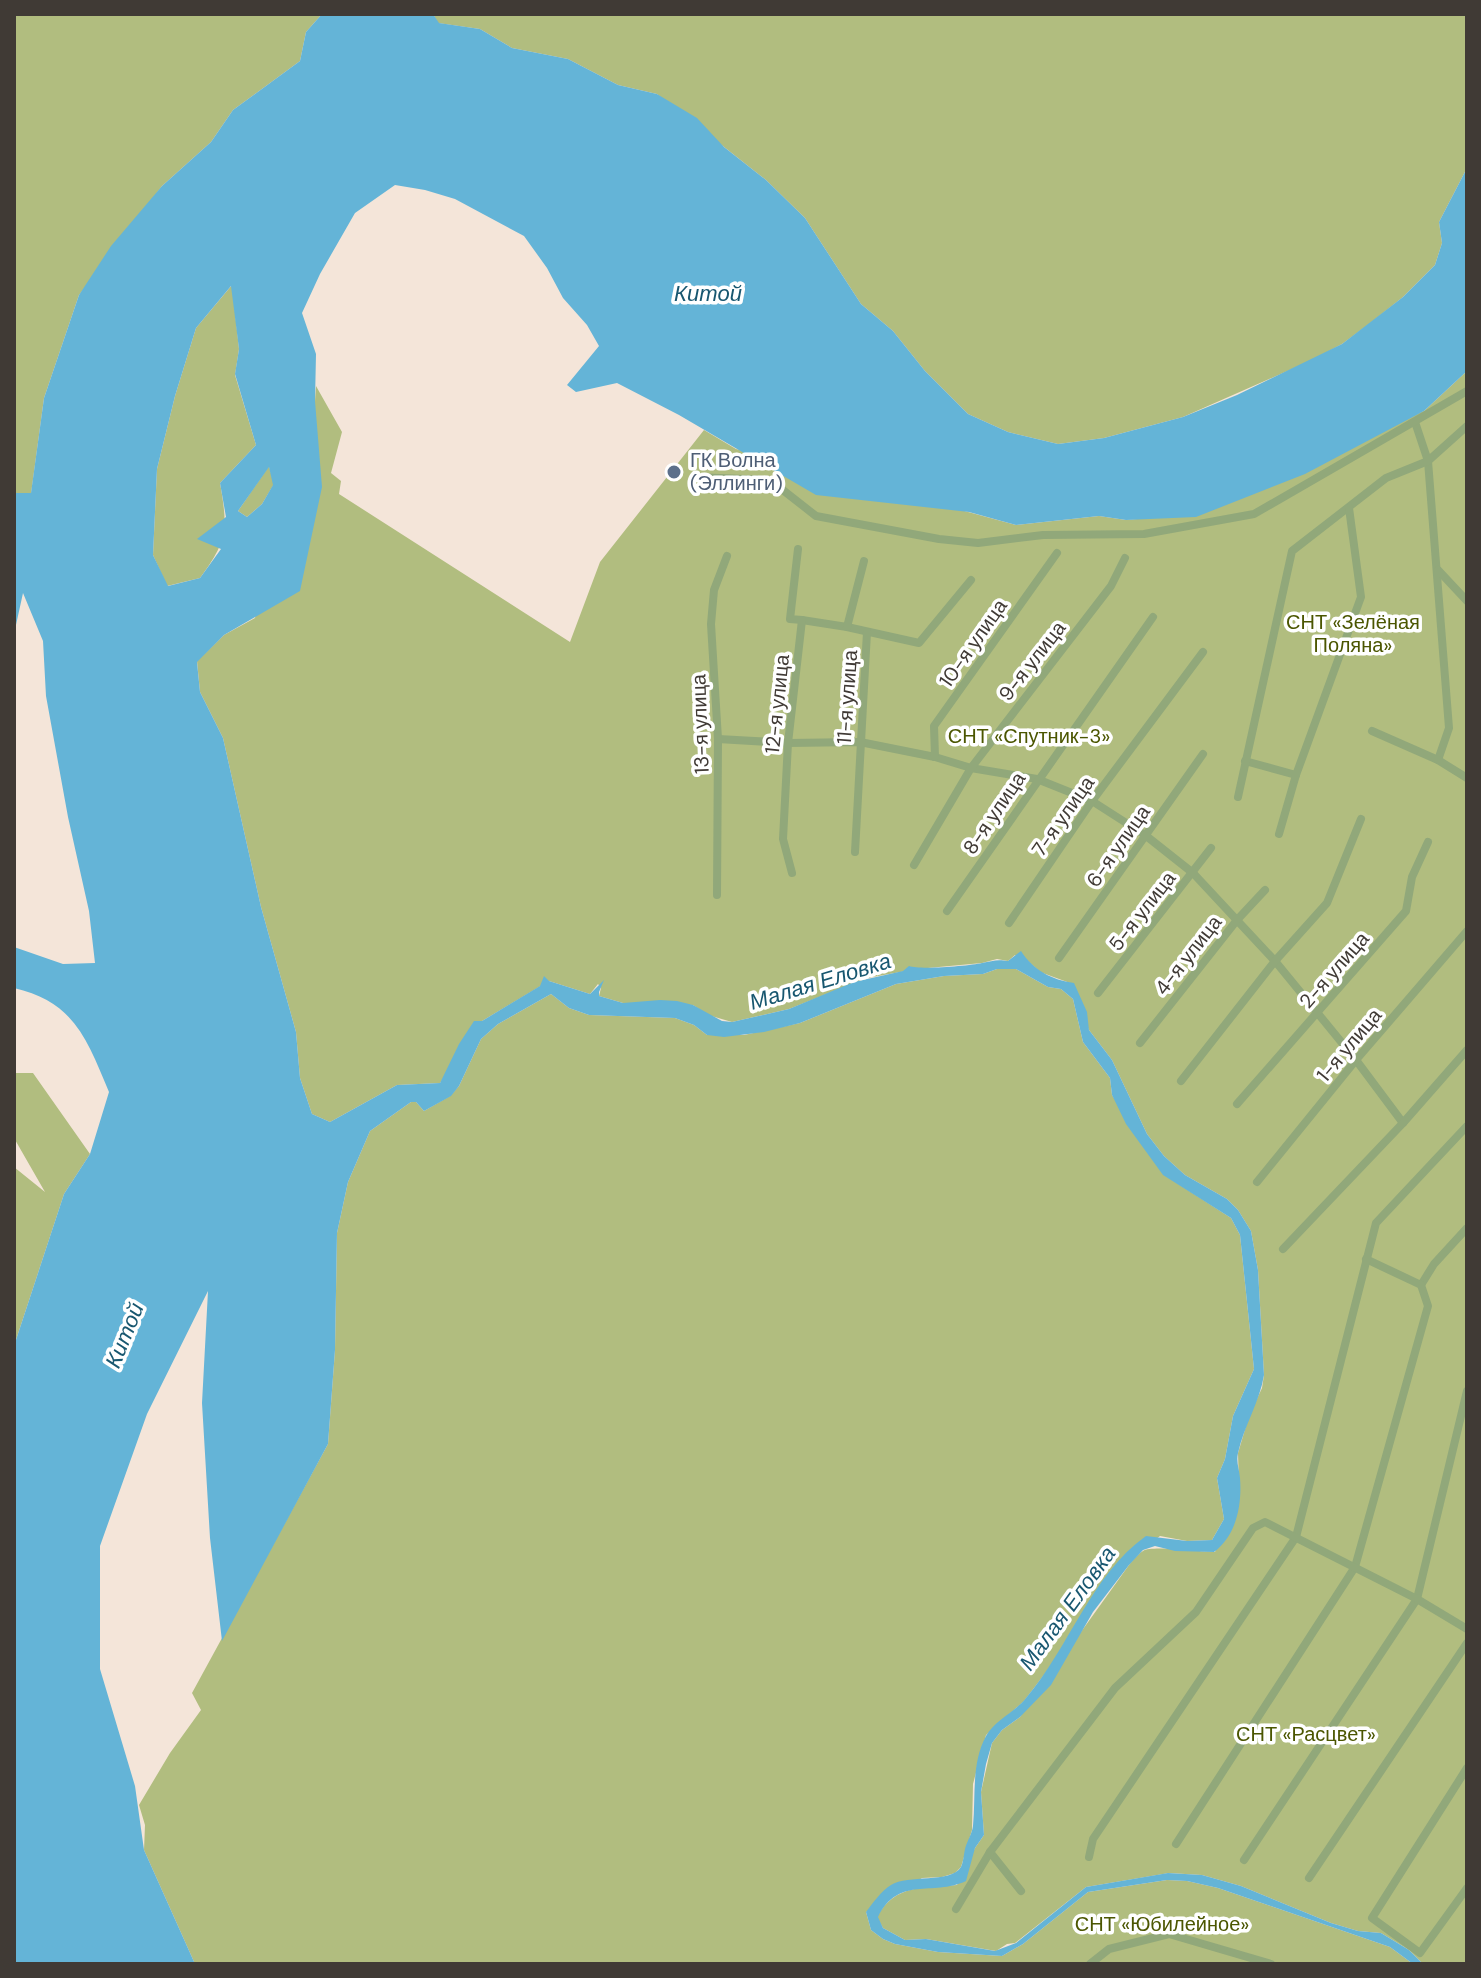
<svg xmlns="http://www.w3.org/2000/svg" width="1481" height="1978" font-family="'DM Sans',sans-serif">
<rect width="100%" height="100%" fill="#f4e5d9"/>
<!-- green -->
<g fill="#b1bd7f">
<polygon points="14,14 322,14 306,32 300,61 233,110 211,142 162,186 79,295 44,398 31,494 14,493"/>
<polygon points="433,14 1467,14 1467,168 1439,222 1442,243 1435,265 1403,297 1369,324 1342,344 1310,361 1183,417 1104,438 1058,444 1008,432 968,414 925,371 893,331 861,304 805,218 766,180 657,94 618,85 568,59 512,48 480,29 438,23"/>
<path d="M232,285L239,349L235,375L256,445L220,483C228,529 228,540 200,578L167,586L153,555L157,469L175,396L196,328Z"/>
<path d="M1467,371V1964H1423L1409,1950L1381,1933L1358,1931L1331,1923L1241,1886L1202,1875L1169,1873L1086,1887L1015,1943L1007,1944L996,1951L926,1939L905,1940L883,1928L877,1917C895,1884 923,1888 957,1885L975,1848L984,1835L981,1792L992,1743L1002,1730L1020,1717L1129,1565C1133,1560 1138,1554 1143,1551C1152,1545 1200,1552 1215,1552L1239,1486L1238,1453L1249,1416L1262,1388L1264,1375L1258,1270L1251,1231L1238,1210L1227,1199L1185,1175L1164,1156L1147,1134L1112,1060L1089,1030L1070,983L1040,972L1027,960L1015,955L1008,961L997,959L982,963L917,969L867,978L789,1009L732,1022L708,1015L693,1005L623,1003L599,996L601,988L598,984L590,994L549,981L482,1021L440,1083L397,1085L330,1122L312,1114L300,1078L296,1032L261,907L223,738L200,692L197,661L224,635L255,618L315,401L316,386L342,432L331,473L341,481L339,494L570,642L600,562L704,430L736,449L1016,525L1099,516L1126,520L1159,517L1424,411Z"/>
<polygon points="269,466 274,484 262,504 247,517 238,511"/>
<polygon points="997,969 1016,969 1048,987 1061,989 1073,999 1083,1042 1110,1078 1112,1095 1163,1174 1231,1218 1240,1235 1254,1369 1233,1416 1225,1459 1217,1478 1224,1519 1212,1540 1187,1541 1160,1536 1106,1578 1050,1667 1024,1701 986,1735 973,1784 972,1830 961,1867 955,1873 942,1877 922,1878 866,1912 871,1930 883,1939 895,1944 938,1952 1002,1956 1023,1944 1088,1892 1167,1880 1187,1881 1218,1888 1390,1947 1413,1964 195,1964 144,1850 145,1825 139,1805 170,1753 201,1710 192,1693 328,1444 335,1350 337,1233 348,1182 370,1131 411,1102 416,1102 424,1111 450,1096 459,1086 481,1039 498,1024 551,994 569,1008 589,1015 675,1018 694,1025 707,1035 744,1035 800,1023 896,984 944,976 983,974"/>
<polygon points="14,1073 33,1073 90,1154 64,1194 14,1346 14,1167 45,1192 14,1138"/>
</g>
<!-- water -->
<path fill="#64b4d7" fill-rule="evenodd" d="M322,14H433L439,23L480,29L512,48L568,59L618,85L657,94L697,118L724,147L766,180L805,218L861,304L893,331L925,371L968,414L1008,432L1058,444L1104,438L1183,417L1237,395L1342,344L1403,297L1435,265L1442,243L1439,222L1467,168V371L1424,411L1305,474L1196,517L1126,520L1099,516L1016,525L969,512L816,495L679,415L617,383L576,392L567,385L599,346L587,325L563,298L547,268L524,236L455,199L425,190L395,185L355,213L320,274L302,313L316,354L315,401L322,487L300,591L224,635L197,662L200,692L223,738L261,907L296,1032L300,1078L312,1114L330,1122L397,1085L440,1083L459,1044L474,1021H482L540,986L544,976L549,981L590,994L604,980L599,992V996L623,1003L660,1000L677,1001L693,1005L722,1021L732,1022L789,1009L854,982L903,971L909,966C920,970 969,966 982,963C992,961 997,959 1008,961L1021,951C1033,970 1052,980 1074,983L1087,1012L1089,1030L1112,1060L1147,1134L1164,1156L1185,1175L1227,1199L1238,1210L1251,1231L1258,1270L1264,1375C1260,1401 1244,1426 1238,1453C1236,1462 1239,1468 1240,1478C1242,1504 1237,1535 1214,1552L1175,1551L1155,1546L1143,1550L1129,1565L1093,1612L1051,1685L1020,1717L1002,1730L992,1743L986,1764L981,1792L984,1835L975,1848L966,1881C932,1897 899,1875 878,1917L883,1928L905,1940L926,1939L995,1951L1016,1943L1086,1887L1168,1873L1202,1875L1241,1886L1331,1923L1358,1931L1381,1933L1409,1950L1423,1964H1413L1390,1947L1218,1888L1187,1881L1167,1880L1088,1892L1023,1944L1002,1956L938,1952L895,1944L883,1939L871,1930L866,1912C873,1903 881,1891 891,1885C908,1874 950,1884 961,1867C963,1863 964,1854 965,1849C967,1841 972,1834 973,1826C976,1796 971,1764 986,1736C995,1720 1015,1712 1026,1698C1069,1648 1091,1575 1146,1536L1187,1541L1212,1540L1224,1519L1217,1478L1225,1459L1233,1416L1254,1369L1240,1235L1231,1218L1163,1175L1126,1124L1112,1095L1110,1078L1083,1042L1073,999L1061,989L1048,987L1016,969H997L983,974L944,976L896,984L800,1023L764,1032L724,1037L707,1035L694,1025L675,1018L589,1015L569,1008L551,994L498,1024L481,1039L459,1086L451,1096L424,1111L416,1102H411L370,1131L348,1182L337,1233L335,1350L328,1444L222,1641L210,1538L202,1403L208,1291L147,1414L100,1546V1669L135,1786L144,1850L195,1964H14V1346L64,1194L90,1154L109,1092C87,1040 75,1002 14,988V947L63,964L95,963L89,911L68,817L46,696L43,641L23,593L14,634V493H31L44,398L79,295L111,246L162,186L211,142L233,110L300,61L306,32ZM231,286L239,349L235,374L256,445L220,483L226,517L197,539L221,549L200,578L168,586L153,555L157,469L175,396L196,328ZM269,467L273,485L262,504L247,517L238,511Z"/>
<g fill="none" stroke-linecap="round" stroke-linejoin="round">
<!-- street -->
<g stroke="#91a87a" stroke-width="8">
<polyline points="1415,422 1428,461 1449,728 1438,760"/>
<polyline points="694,477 770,480 816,516 939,539 978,543 1043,535 1144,534 1254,514 1467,391"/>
<polyline points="1438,570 1467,601"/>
<polyline points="802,620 847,627 919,643 971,580"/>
<polyline points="847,627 864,561"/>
<polyline points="1372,731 1438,760 1467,778"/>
<polyline points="718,739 788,743 860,742 935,757 971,768 1037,779 1092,801 1145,835 1193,873 1275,961 1356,1060 1403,1123"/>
<polyline points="935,757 934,726 1057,553"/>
<polyline points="1245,761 1296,775"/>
<polyline points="1238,797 1292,551 1386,478 1428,461 1467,426"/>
<polyline points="1279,834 1296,775 1361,597 1349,508"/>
<polyline points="855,852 867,632"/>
<polyline points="914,865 971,768 1111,586 1125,558"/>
<polyline points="792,873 783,839 788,743 802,620 790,619 798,549"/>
<polyline points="717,895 718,739 711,624 714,590 727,556"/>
<polyline points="947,911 1153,617"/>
<polyline points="1009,923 1092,801 1203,652"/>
<polyline points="1059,958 1203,754"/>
<polyline points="1098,993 1211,848"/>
<polyline points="1140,1043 1237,920 1265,890"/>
<polyline points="1181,1081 1275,961 1327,903 1361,819"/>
<polyline points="1237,1104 1406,911 1412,877 1428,842"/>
<polyline points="1257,1182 1356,1060 1467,931"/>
<polyline points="1283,1249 1403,1123 1467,1050"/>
<polyline points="1421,1285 1434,1264 1467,1228"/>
<polyline points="1467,1768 1372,1918 1420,1953 1467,1888"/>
<polyline points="1176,1844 1355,1567 1428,1306 1421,1285 1366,1259"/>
<polyline points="990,1852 1021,1891"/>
<polyline points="1089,1857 1093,1839 1296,1537 1376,1223 1467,1126"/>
<polyline points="1244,1860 1417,1599 1467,1391"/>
<polyline points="1309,1878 1467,1643"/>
<polyline points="956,1909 990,1852 1115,1688 1196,1612 1253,1528 1265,1522 1417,1599 1467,1629"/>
<polyline points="1090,1964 1109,1949 1169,1934 1271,1964"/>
</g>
</g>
<!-- markers -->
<circle fill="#5c6f8a" stroke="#fff" stroke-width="3" cx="674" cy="472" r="8"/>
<g text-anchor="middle" stroke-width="7" stroke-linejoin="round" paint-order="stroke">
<!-- service labels -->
<g font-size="20" fill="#4e5e75" stroke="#fff" text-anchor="start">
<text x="690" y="467">ГК Волна<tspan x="690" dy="23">(Эллинги)</tspan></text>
</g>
<!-- park labels -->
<g font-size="20" fill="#4b5601" stroke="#fff">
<text x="1353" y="629">СНТ «Зелёная<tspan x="1353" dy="23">Поляна»</tspan></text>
<text x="1029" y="743">СНТ «Спутник-3»</text>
<text x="1306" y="1741">СНТ «Расцвет»</text>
<text x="1162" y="1931">СНТ «Юбилейное»</text>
</g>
<!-- street labels -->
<g font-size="20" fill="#403a35" stroke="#fff">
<text transform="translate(973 643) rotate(-55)" y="7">10-я улица</text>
<text transform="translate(1032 661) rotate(-52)" y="7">9-я улица</text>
<text transform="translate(847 697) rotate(-86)" y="7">11-я улица</text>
<text transform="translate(777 704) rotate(-84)" y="7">12-я улица</text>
<text transform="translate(700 724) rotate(-92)" y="7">13-я улица</text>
<text transform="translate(994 813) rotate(-56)" y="7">8-я улица</text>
<text transform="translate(1063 816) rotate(-55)" y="7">7-я улица</text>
<text transform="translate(1118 846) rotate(-55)" y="7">6-я улица</text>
<text transform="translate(1142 911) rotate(-52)" y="7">5-я улица</text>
<text transform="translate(1188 955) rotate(-52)" y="7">4-я улица</text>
<text transform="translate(1334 970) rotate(-49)" y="7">2-я улица</text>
<text transform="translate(1349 1045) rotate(-50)" y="7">1-я улица</text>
</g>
<!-- water labels -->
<g font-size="22" font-style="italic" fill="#185770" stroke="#fff">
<text x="708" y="301">Китой</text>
<text transform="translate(820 981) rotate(-17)" y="8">Малая Еловка</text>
<text transform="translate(124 1335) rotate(-68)" y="8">Китой</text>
<text transform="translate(1067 1608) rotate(-54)" y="8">Малая Еловка</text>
</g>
</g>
<!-- border -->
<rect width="1481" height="1978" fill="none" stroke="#403a35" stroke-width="32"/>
</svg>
